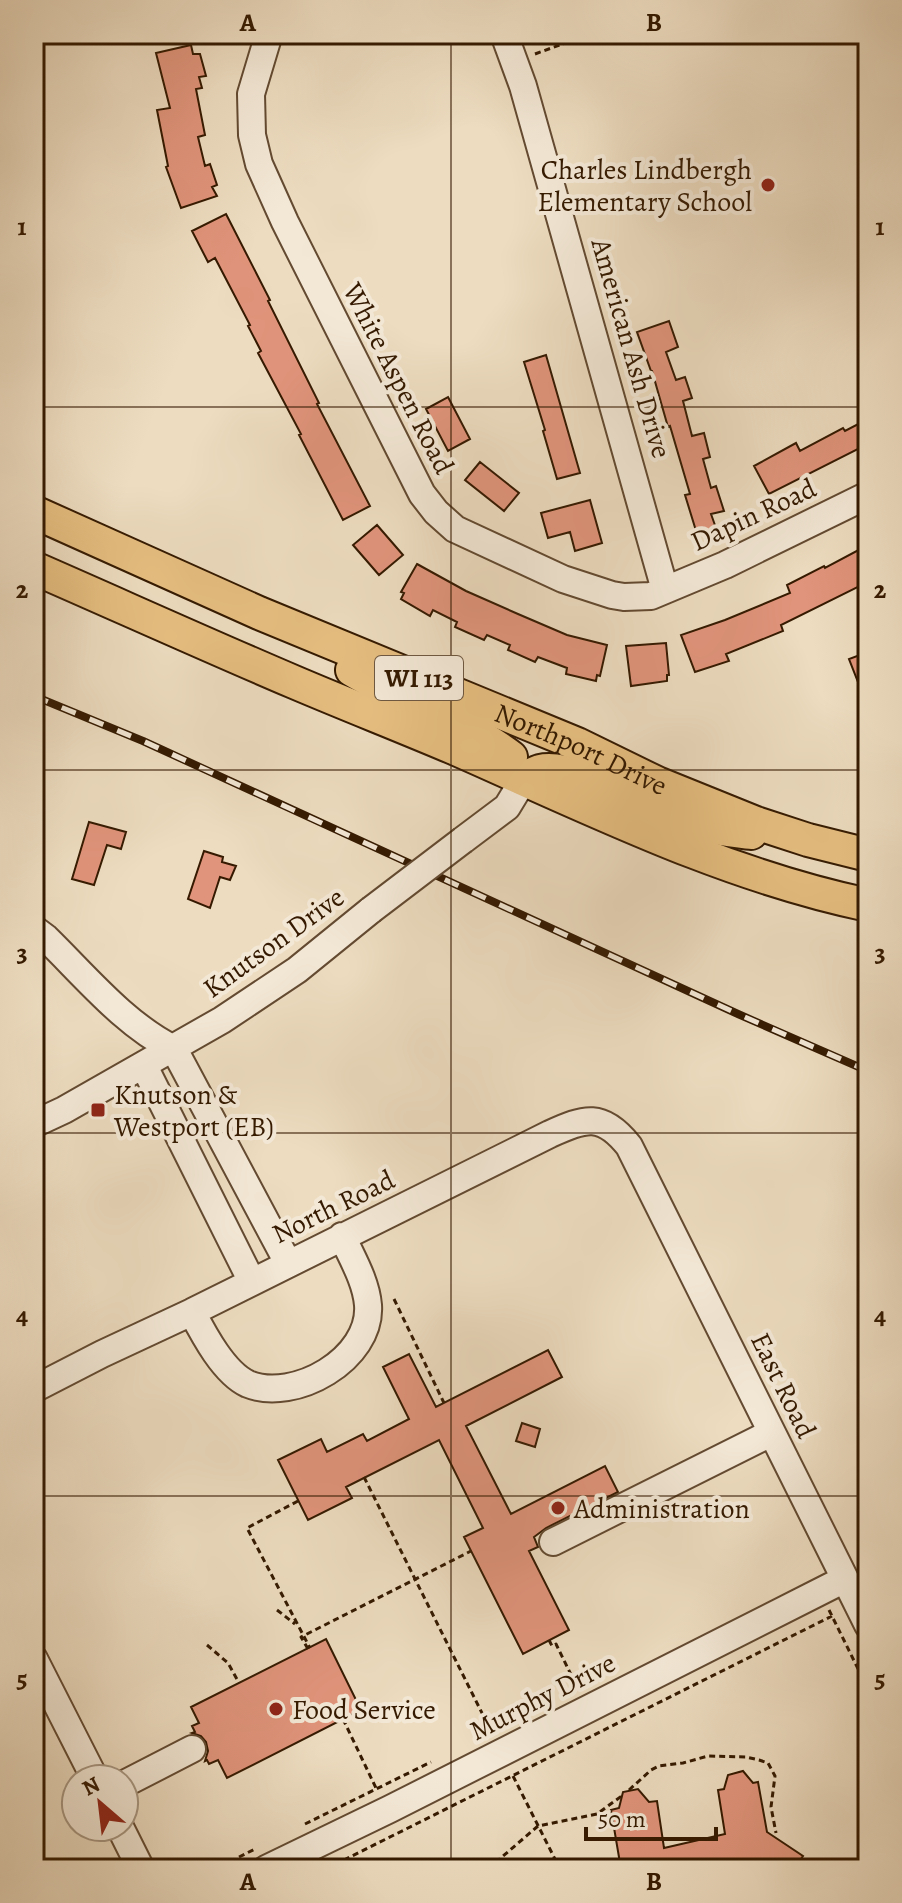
<svg xmlns="http://www.w3.org/2000/svg" width="902" height="1903" font-family="Alegreya,serif">
<rect width="100%" height="100%" fill="#eddcc0"/>
<filter id="stains"><feTurbulence type="fractalNoise" baseFrequency=".0025" numOctaves="4"/><feColorMatrix values="0 0 0 0 .2 0 0 0 0 .09 0 0 0 0 .02 0 0 0 .5 -.17"/></filter>
<radialGradient id="worn" r=".72"><stop offset=".6" stop-color="#630" stop-opacity="0"/><stop offset="1" stop-color="#630" stop-opacity=".3"/></radialGradient>
<path fill="#e0947b" stroke="#351a01" stroke-width="2" d="M191,45L193,54H200L206,76L199,77L202,88L196,89L205,135L198,137L205,166L210,164L217,185L212,187L217,196L181,208L166,167L168,166L157,110L170,108L156,53Z
M226,214L270,300L268,301L319,403L317,404L370,506L343,520L299,435L301,434L258,353L261,351L248,326L250,325L215,258L208,262L192,231Z
M669,321L678,347L666,352L676,380L685,377L692,398L683,401L692,436L704,433L710,457L703,459L711,488L716,486L724,511L711,514L716,528L697,534L685,495L690,494L670,426L668,427L652,371H651L637,332Z
M546,355L580,473L557,479L543,431L545,430L524,362Z
M448,397L470,439L448,451L426,409Z
M868,419V444L769,494L754,466L796,443L800,451L843,428L845,431Z
M480,462L519,493L504,511L465,480Z
M590,500L602,543L575,551L570,532L548,538L541,513Z
M377,525L403,555L379,575L353,545Z
M868,545V582L781,625L783,631L726,654L729,661L695,672L681,635L725,620L790,593L787,585L824,566L825,568Z
M417,564L466,591L518,614L567,635L607,645L600,676L597,675L596,681L566,674L567,668L538,657L535,662L508,650L510,645L487,635L484,640L455,627L457,622L433,610L430,616L401,599L404,593L401,592Z
M666,643L669,675H667V681L631,686L626,646Z
M868,652V705H867L849,659Z
M89,822L126,832L121,849L107,845L94,885L72,879Z
M204,851L223,857L222,862L236,866L230,880L220,877L210,908L188,899Z
M548,1350L562,1377L466,1426L511,1514L605,1466L618,1492L546,1528L534,1537L538,1547L529,1551L569,1630L523,1654L464,1537L483,1528L439,1440L346,1487L352,1498L308,1520L278,1460L321,1439L327,1452L363,1434L367,1441L409,1419L383,1367L409,1354L436,1407Z
M522,1423L540,1429L535,1447L516,1441Z
M326,1639L361,1710L227,1778L218,1760L209,1764L207,1760L205,1761L208,1751L206,1742L201,1736L192,1733L195,1732L192,1726L199,1723L191,1707Z
M743,1771L753,1783L758,1782L767,1832L803,1856L794,1869H621L611,1810L619,1808L623,1792L638,1789L649,1802L657,1801L664,1848L725,1834L718,1790L724,1789L728,1775Z"/>
<g fill="none" stroke-linecap="round" stroke-linejoin="round">
<g stroke="#634a31" stroke-width="30">
<path id="minor" d="M269,34L251,94L252,135L259,164L285,222L422,494L436,512L455,529L563,579L612,595L624,597L651,596L725,565L868,495
M504,34L523,86L665,590
M463,840L507,807L524,779
M34,929L46,938C85,976 125,1025 174,1049
M174,1049L288,1263
M144,1066L252,1282
M34,1124L64,1110L222,1020L297,970L371,910
M192,1312C204,1335 224,1373 248,1384C294,1403 372,1359 368,1305C366,1281 352,1258 342,1236
M34,1389L102,1354L192,1312L550,1134C585,1118 602,1112 629,1146L868,1625
M553,1542L771,1433
M34,1659L95,1779
M124,1784L192,1749
M120,1827L141,1869
M266,1869L390,1809L845,1579"/>
</g>
<g stroke="#351a01" stroke-width="36">
<g id="major">
<path id="s1" d="M34,512L259,613L577,744L657,783L756,823L808,840L868,855"/>
<path d="M34,568C121,606 207,645 294,682C348,705 402,726 456,749C590,808 724,875 868,905"/>
<path d="M352,670C404,701 462,720 511,757"/>
<path d="M524,779C529,776 534,773 540,771C573,763 629,804 660,815C690,826 720,829 751,833"/>
</g>
</g>
<path stroke="#351a01" stroke-width="3" stroke-dasharray="6 4" stroke-linecap="butt" d="M535,54L590,34
M394,1299L444,1403
M364,1477L492,1733
M298,1501L247,1528L310,1648
M277,1610L295,1624
M829,1610L868,1689
M549,1640L552,1646L556,1644L578,1689
M207,1645L228,1663L239,1683
M343,1719L376,1788
M513,1776L560,1869
M629,1790L651,1770L659,1766L683,1763L708,1756L746,1757L759,1760L768,1763L775,1776L771,1807L776,1833
M305,1824L431,1762
M245,1865L239,1857L255,1849
M326,1869L832,1616
M488,1869L538,1826L597,1814L623,1795"/>
<use href="#minor" stroke="#f3e8d6" stroke-width="26"/>
<use href="#major" stroke="#e6be80" stroke-width="32"/>
<g stroke="#351a01" stroke-width="8">
<path id="rail" d="M34,696L143,741L738,1014L868,1071"/>
</g>
<use href="#rail" stroke="#f3e8d6" stroke-width="5" stroke-dasharray="15" stroke-linecap="butt"/>
<g stroke="#634a31" stroke-width="30" stroke-linecap="butt">
<path id="minor-bridge" d="M371,910L463,840"/>
</g>
<path stroke="#351a01" stroke-width="3" stroke-dasharray="6 4" stroke-linecap="butt" d="M308,1649L301,1637L471,1551"/>
<use href="#minor-bridge" stroke="#f3e8d6" stroke-width="26"/>
</g>
<path fill="none" stroke="#351a01" stroke-width="2" stroke-opacity="0.55" d="M451,34V1869M34,407H868M34,770H868M34,1133H868M34,1496H868"/>
<g fill="#8f2418" stroke="#f3e8d6" stroke-width="3">
<circle cx="768" cy="185" r="8"/>
<rect x="90" y="1102" width="16" height="16" rx="4"/>
<circle cx="558" cy="1508" r="8"/>
<circle cx="276" cy="1709" r="8"/>
</g>
<g text-anchor="middle" stroke-width="8" stroke-linejoin="round" paint-order="stroke">
<rect fill="#f3e8d6" stroke="#6e5841" stroke-width="2" x="375" y="656" width="88" height="44" rx="6"/>
<g font-size="26" font-weight="bold" fill="#351a01">
<text x="419" y="687">WI 113</text>
</g>
<g font-size="28" fill="#351a01" stroke="#f3e8d6" text-anchor="start">
<text x="752" y="179" text-anchor="end">Charles Lindbergh<tspan x="752" dy="32">Elementary School</tspan></text>
<text x="114" y="1104">Knutson &amp;<tspan x="114" dy="32">Westport (EB)</tspan></text>
<text x="574" y="1518">Administration</text>
<text x="292" y="1719">Food Service</text>
</g>
<g font-size="28" fill="#351a01" stroke="#f3e8d6">
<text transform="translate(632 348) rotate(74)" y="10">American Ash Drive</text>
<text transform="translate(399 378) rotate(63)" y="10">White Aspen Road</text>
<text transform="translate(753 514) rotate(-25)" y="10">Dapin Road</text>
<text dy="10" stroke="none"><textPath href="#s1" startOffset="596">Northport Drive</textPath></text>
<text transform="translate(273 942) rotate(-36)" y="10">Knutson Drive</text>
<text transform="translate(333 1206) rotate(-26)" y="10">North Road</text>
<text transform="translate(784 1385) rotate(64)" y="10">East Road</text>
<text transform="translate(542 1696) rotate(-27)" y="10">Murphy Drive</text>
</g>
</g>
<rect width="902" height="1903" fill="none" stroke="#eddcc0" stroke-width="88"/>
<g transform="translate(100 1803) rotate(332)"><circle r="38" fill="#f3e8d6" stroke="#a79681" stroke-width="2"/>
<path d="M0-6L14 30L0 20L-14 30Z" fill="#8f2418"/>
<text y="-12" font-size="22" font-weight="bold" text-anchor="middle" fill="#351a01">N</text>
</g>
<path d="M586 1827v12h130v-12" fill="none" stroke="#351a01" stroke-width="4"/>
<text x="598" y="1827" font-size="24" fill="#351a01" stroke="#f3e8d6" stroke-width="6" paint-order="stroke">50 m</text>
<rect x="44" y="44" width="814" height="1815" fill="none" stroke="#351a01" stroke-width="3"/>
<g font-size="26" text-anchor="middle" font-weight="bold" fill="#351a01">
<text x="248" y="31">A</text>
<text x="654" y="31">B</text>
<text x="22" y="235">1</text>
<text x="880" y="235">1</text>
<text x="22" y="598">2</text>
<text x="880" y="598">2</text>
<text x="22" y="961">3</text>
<text x="880" y="961">3</text>
<text x="22" y="1324">4</text>
<text x="880" y="1324">4</text>
<text x="22" y="1687">5</text>
<text x="880" y="1687">5</text>
<text x="248" y="1890">A</text>
<text x="654" y="1890">B</text>
</g>
<rect width="100%" height="100%" filter="url(#stains)"/>
<rect width="100%" height="100%" fill="url(#worn)"/>
</svg>
